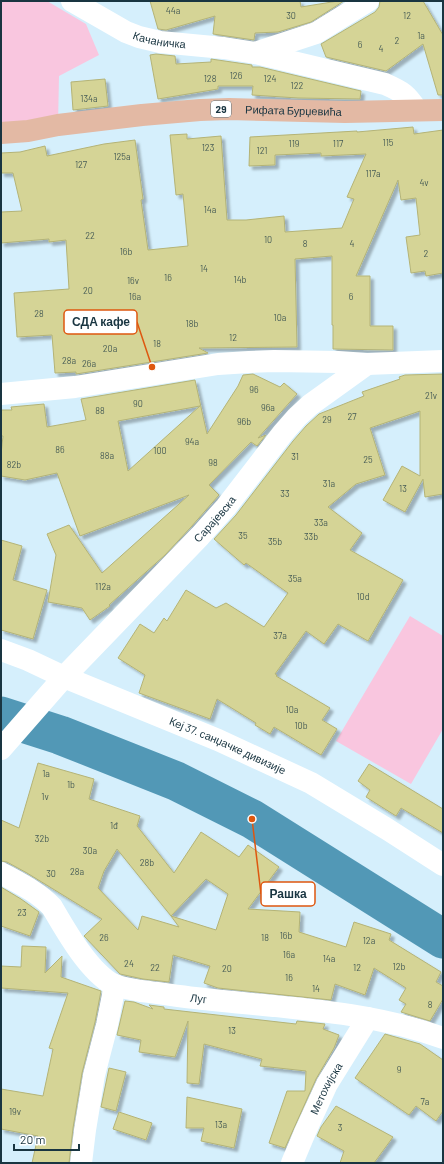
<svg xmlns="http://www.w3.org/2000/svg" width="444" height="1164" font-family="Barlow,sans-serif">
<defs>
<filter id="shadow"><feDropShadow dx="3.5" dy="3.5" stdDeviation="1" flood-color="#0004"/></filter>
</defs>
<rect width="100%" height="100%" fill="#d5effc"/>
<path fill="#f9c6df" d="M1,1H47L86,24L99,55L59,76L58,125L1,133Z
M410,616L443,636V729L411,784L336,741Z"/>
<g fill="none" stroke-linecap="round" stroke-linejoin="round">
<path stroke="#5298b6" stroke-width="39" d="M1,716L60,735L176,781L252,819L443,939"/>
</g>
<path fill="#d5d496" stroke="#b4b376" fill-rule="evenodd" filter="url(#shadow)" d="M150,1H300L301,7L338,1H344L311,22L278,32L255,33L254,40L213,34L215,16L166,30L158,29Z
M380,1H423L443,35V95H438L423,44L386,71L326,57L321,44L375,12L379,7Z
M156,54L175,56L176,64L211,62V59L252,65V67H260L361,91L360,99L298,98L252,95L253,86H218V89L158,99L150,55Z
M105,79L108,106L73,110L71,82Z
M413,127L414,134L443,130V273L426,276L425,271L411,273L406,237L420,235L416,198L401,200L398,180L356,276H370V326H393V350L333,349V325H332V256L295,259L297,347L199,348L208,353L76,374V372L55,373L52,335L17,337L14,293L69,289L66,240L49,242V239L1,243V212L22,211L13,173H1V153L20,152L45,146L47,156L104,144L135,140L143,199L141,200L148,250L188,246L183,194L176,195L170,135L187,134V139L221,136L227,220H246L284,216L285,232L342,228L354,199L347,197L366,154L321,156V153L275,155V165L249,166L250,137L357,131V132Z
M253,374L280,387L284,383L297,394L258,438L266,435L257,446L251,442L209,485L219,495L191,527L165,555L109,605L110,606L90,620L82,608L48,602L56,555L47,534L69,525L102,573L189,495L80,536L57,473L25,480L1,476V454L3,436H1V410H12L11,407L44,404L47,427L86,420L81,399L195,380L207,434L238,386L243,375ZM200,406L128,471L118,421Z
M443,374V494L425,497L423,479L405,512L383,500L402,466L420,476V411L370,428L385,475L356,484L328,507L362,533L350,550L403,580L368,641L338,624L324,644L306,631L275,674L277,675L276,676L330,708L322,720L337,729L321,755L274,727L270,734L255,725L256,723L217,699L210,719L139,693L145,675L118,658L140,624L154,633L164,618L167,621L186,590L216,608L226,603L264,627L288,593L246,563L244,565L214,539L236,515L293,441L306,426L319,414L364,396L362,392L400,379L399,377L405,375Z
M1,540L22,546L13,580L47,590L33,639L1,630Z
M38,763L94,779L89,799L140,816L137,826L174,873L201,832L239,857L248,845L279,867L248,909L300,912L299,932L346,947L354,922L391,934L389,940L441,972L436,982L443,986V999L430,1021L401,1012L406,1004L399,1000L406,988L374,968L365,995L335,984L331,1000L218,988L204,983L210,966L173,955L169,982L143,979L120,974L84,936L102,919L27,873L7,862L1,861V820L19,828ZM117,849L171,916L179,927L142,916L138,930L98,888L104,871ZM206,879L228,894L216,930L171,916Z
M369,764L443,809V833L401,808L396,816L366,797L370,790L358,781Z
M1,887L21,899L39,912L30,936L1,926Z
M22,946L46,947L45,973L62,956L61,977L101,991L95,1022L82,1073L73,1128L69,1163H32L38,1136L1,1129V1089L43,1096L53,1049L49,1048L68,993L1,988V966L21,967Z
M125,1001L134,1002L153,1009L149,1005L164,1007V1009L296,1024L297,1021L325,1024L323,1029L339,1035L334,1048L316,1079L285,1148L269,1143L287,1091H305L306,1071L260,1066L262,1059L204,1044L199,1084L187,1083L188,1021L175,1057L139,1052L141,1040L117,1035Z
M385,1034L420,1044L443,1060V1111L436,1121L416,1106L409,1115L355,1078Z
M109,1068L126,1072L116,1111L101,1107Z
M187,1097L242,1109L234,1148L201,1141L204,1128H186Z
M336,1106L393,1137L374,1163H340L344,1151L317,1136L321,1127Z
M119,1112L152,1123L146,1140L113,1129Z"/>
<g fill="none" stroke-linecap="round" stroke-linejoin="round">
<g stroke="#fff" stroke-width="22">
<path id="s1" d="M72,1L126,32L139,37L160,42L224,48L255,53L385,84C403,92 406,94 417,110"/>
<path d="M255,53L316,33L368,1"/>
<path d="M1,394L75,387L218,364L249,362L274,361L338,362L367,364L443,361"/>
<path id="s2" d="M1,650L28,660L64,677L218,740L311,783L387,829L443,865"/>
<path id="s3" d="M1,749L64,677L200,536L226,507L283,433L297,417L310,405L367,364"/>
<path id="s4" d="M1,873C19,883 38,892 52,907C66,931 89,972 114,985C122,988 132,989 141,991C159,993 177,996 195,998C278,1008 364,1009 443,1038"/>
<path d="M81,1163L85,1130L94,1075L107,1025L115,985"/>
<path id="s5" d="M292,1163L305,1132L327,1084L368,1018"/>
</g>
<path stroke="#e3b9a4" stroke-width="22" id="s6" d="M1,133L28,131L58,125L142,115L200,110L229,109L345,112L443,110"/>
</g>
<g text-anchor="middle" stroke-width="3.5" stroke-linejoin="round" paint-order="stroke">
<g font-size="9" fill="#485d56">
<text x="173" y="14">44a</text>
<text x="291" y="19">30</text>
<text x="407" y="19">12</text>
<text x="421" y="39">1a</text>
<text x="397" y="44">2</text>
<text x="360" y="48">6</text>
<text x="381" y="52">4</text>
<text x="236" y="79">126</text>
<text x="210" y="82">128</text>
<text x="270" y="82">124</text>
<text x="297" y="89">122</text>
<text x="89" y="102">134a</text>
<text x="388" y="146">115</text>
<text x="294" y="147">119</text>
<text x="338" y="147">117</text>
<text x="208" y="151">123</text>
<text x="262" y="154">121</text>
<text x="122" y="160">125a</text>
<text x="81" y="168">127</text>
<text x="373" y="177">117a</text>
<text x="424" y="186">4v</text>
<text x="210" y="213">14a</text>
<text x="90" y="239">22</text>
<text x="268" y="243">10</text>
<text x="305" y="247">8</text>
<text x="352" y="247">4</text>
<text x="126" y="255">16b</text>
<text x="426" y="257">2</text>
<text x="204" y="272">14</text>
<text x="168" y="281">16</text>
<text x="240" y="283">14b</text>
<text x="133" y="284">16v</text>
<text x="88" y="294">20</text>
<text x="135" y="300">16a</text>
<text x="351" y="300">6</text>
<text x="39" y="317">28</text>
<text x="280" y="321">10a</text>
<text x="192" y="327">18b</text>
<text x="233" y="341">12</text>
<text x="157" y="347">18</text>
<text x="110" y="352">20a</text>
<text x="69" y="364">28a</text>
<text x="89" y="367">26a</text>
<text x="254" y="393">96</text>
<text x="431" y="399">21v</text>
<text x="138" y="407">90</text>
<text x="268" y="411">96a</text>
<text x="100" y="414">88</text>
<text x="352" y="420">27</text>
<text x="327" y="423">29</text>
<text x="244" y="425">96b</text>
<text x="192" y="445">94a</text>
<text x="60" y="453">86</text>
<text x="160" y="454">100</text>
<text x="107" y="459">88a</text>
<text x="295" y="460">31</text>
<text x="368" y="463">25</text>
<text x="213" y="466">98</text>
<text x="14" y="468">82b</text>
<text x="329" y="487">31a</text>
<text x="403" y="492">13</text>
<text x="285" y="497">33</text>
<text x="321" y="526">33a</text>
<text x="243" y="539">35</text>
<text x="311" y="540">33b</text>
<text x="275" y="545">35b</text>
<text x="295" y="582">35a</text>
<text x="103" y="590">112a</text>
<text x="363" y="600">10d</text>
<text x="280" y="639">37a</text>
<text x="292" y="713">10a</text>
<text x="301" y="729">10b</text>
<text x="46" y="777">1a</text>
<text x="71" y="788">1b</text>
<text x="45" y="800">1v</text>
<text x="114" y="829">1đ</text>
<text x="42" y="842">32b</text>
<text x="90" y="854">30a</text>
<text x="147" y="866">28b</text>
<text x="77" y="875">28a</text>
<text x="51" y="877">30</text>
<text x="22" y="916">23</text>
<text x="286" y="939">16b</text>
<text x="104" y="941">26</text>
<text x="265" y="941">18</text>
<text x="369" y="944">12a</text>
<text x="289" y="958">16a</text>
<text x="329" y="962">14a</text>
<text x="129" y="967">24</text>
<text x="399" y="970">12b</text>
<text x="155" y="971">22</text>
<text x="357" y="971">12</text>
<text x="227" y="972">20</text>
<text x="289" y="981">16</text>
<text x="316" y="992">14</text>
<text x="430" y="1008">8</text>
<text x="232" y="1034">13</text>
<text x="399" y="1073">9</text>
<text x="425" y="1105">7a</text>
<text x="15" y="1115">19v</text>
<text x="221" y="1128">13a</text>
<text x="340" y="1131">3</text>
</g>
<rect fill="#fff" stroke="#5e727a" stroke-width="1" x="211" y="101" width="20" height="16" rx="3"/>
<g font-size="10" font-weight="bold" fill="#193541">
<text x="221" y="113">29</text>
</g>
<g font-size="11" fill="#193541" stroke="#fff">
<text dy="4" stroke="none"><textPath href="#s1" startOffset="97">Качаничка</textPath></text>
<text dy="4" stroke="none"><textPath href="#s6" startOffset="294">Рифата Бурџевића</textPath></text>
<text dy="4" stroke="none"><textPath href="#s3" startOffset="314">Сарајевска</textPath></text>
<text dy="4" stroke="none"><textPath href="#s2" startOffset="246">Кеј 37. санџачке дивизије</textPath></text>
<text dy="4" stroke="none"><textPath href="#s4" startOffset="248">Луг</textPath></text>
<text dy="4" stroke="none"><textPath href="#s5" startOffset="82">Метохијска</textPath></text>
</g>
</g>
<path fill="none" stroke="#de570f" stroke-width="1.5" d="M152 367L137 322M252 819L261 894"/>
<g fill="#de570f" stroke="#fff" stroke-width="1.5">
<circle cx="152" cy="367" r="4"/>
<circle cx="252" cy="819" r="4"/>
</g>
<g fill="#fff" stroke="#de570f" stroke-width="1.5">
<rect x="64" y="310" width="73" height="24" rx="4"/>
<rect x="261" y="882" width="54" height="24" rx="4"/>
</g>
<g font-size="12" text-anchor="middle" font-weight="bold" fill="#193541">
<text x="101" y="326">СДА кафе</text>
<text x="288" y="898">Рашка</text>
</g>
<rect width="444" height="1164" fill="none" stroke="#193541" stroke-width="4"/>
<path d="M14 1144v6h65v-6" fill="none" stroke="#193541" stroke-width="2"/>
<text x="20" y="1144" font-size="12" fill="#193541" stroke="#ffffff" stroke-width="3" paint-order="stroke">20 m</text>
</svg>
